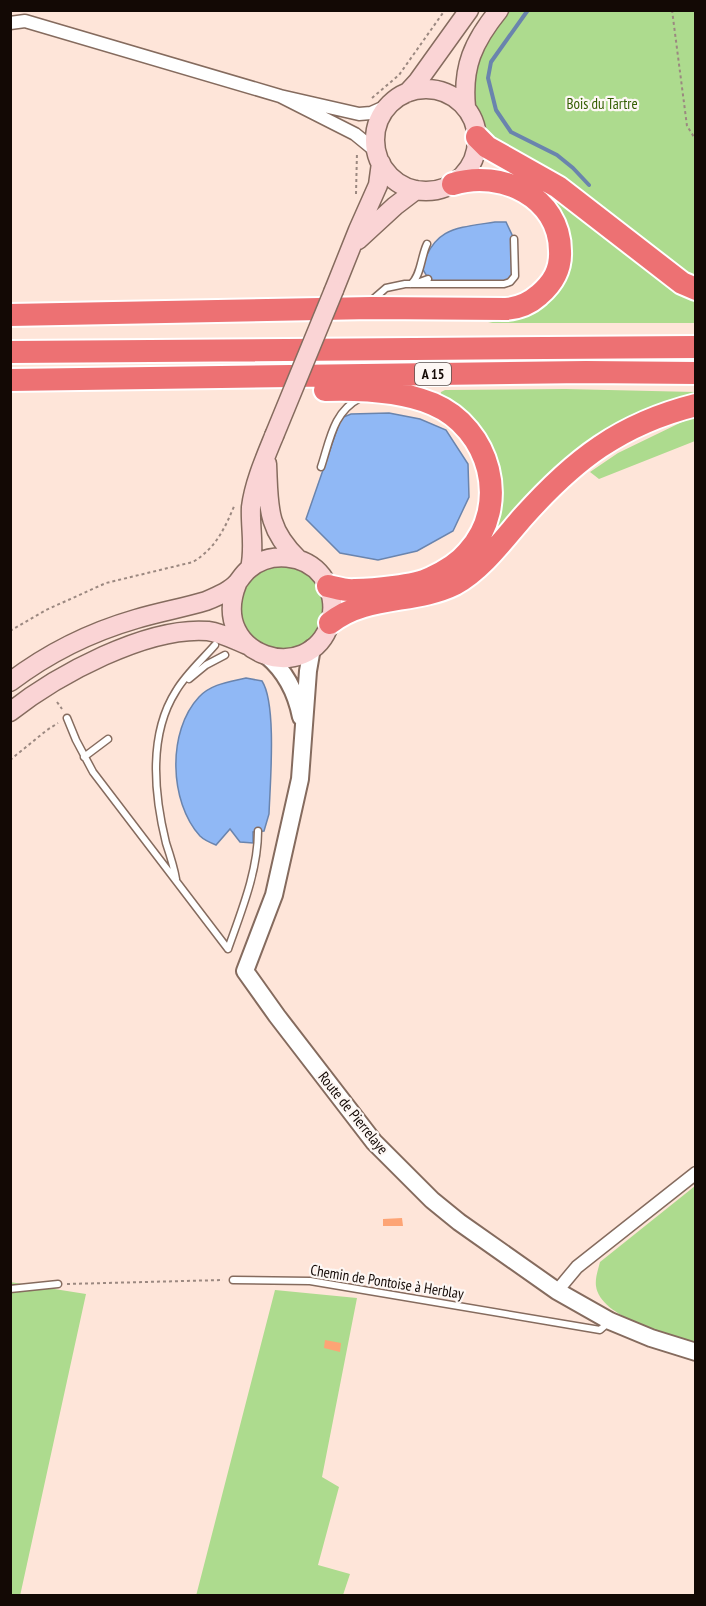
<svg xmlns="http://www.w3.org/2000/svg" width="706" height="1606" font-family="'PT Sans Narrow',sans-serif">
<rect width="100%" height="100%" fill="#fee5d9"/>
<path fill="#addb8e" d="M499,11H695V289L477,128L469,112L468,64Z
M532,183L552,194L695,300V323H488L507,319L561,281Z
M565,389L695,392V394L643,413L458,572L500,504L440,397L441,392L445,390Z
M695,418V441L599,479L590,472L618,453L686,420Z
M241 607a42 42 0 1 1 84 0a42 42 0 1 1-84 0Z
M695,1186V1342C670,1334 600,1318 596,1286C595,1278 598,1270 600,1262Z
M10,1282L86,1294L20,1596L10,1595Z
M275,1290L357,1298L322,1477L339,1487L318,1565L350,1574L343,1595L196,1596Z"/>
<path fill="#90b8f5" stroke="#6a84ad" stroke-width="1.5" d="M495,222H506L514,239L515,276L510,282L432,285L422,268C434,227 457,228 495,222Z
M389,413L420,419L446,430L468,464L469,497L453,531L417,551L378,560L340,553L306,519L341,418L351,414Z
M246,678L262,681C277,704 270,785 269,814L264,831L253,832V843L240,842L230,829L216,845C211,843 204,840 200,836C169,802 167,731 199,697C211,684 229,682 246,678Z"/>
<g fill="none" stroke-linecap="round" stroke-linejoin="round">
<path stroke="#6a84ad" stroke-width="4" d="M528,10L491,62L488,78L496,110L511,132L557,155L573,168L589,185"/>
</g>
<path fill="#fda475" d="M402,1218L403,1226H383V1219Z
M325,1340L341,1343L340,1352L324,1348Z"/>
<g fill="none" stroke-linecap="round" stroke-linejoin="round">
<g stroke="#856b5e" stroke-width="9">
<path id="service" d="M417,283L428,279
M411,284C421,276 421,256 427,244
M371,301L386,288L405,284H504L510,282L515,276L514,239
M321,467C330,440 333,412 360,398
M189,679L206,665L225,655
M67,718L76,740L93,772L228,949
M84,757L108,739
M176,879C174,867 170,855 166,843C154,794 148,735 176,691C186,674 202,660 215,645
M228,949C241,912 258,871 258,831
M233,1280L310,1281L600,1330L609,1322
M10,1289L58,1284"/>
</g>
<g stroke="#856b5e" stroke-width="15">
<path id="minor" d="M10,23L25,21L280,96
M377,152L355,134L280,96L359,114L371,113L389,105
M557,1291L577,1267L696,1173"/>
</g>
<g stroke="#856b5e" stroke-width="20">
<path id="tertiary" d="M312,648L308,671L300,779L274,895L245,971L277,1016L374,1142L432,1200L459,1222L557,1291L610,1321L651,1338L696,1352
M267,656C286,672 296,692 301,717"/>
</g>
<g stroke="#856b5e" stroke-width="21">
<path id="secondary" d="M375 140a51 51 0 1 1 102 0a51 51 0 1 1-102 0Z
M407,93L418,81L469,10
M466,107C462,67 473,42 499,10
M358,240L395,206L416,190
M334,290L358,230L378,185L381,163
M267,464C269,506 266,528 298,559
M250,568C255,547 250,528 251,507C254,483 265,458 274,436
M10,682C47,654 91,632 136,619C159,612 183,608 206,601C216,597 230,591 237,583C241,578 244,573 249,569C270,551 305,554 322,576C332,589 335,607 330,623C310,687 208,657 237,584
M10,712C57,675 147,626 208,631C222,633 235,640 247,645"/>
</g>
<g stroke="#fff" stroke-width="26">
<path id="motorway" d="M477,137L487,147L558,187L682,283L696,289
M10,315L372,308L506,309C519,308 529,304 539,295C553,283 561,270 560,251C560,197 501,169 453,184
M10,352L696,347
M10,380L586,372L696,373
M325,390C359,389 400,390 433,404C490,428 511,505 468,552C459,563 444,572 431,578C416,586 372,590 355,590C346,591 337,588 328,586
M330,623C366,594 415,604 455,584C482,569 503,540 523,517C574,460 620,424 696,405"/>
</g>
<path stroke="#9b8880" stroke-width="2" stroke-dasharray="3 3" stroke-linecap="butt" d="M672,10L687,126L696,140
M372,98L399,75L445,10
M356,194L357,152
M10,631L46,610L106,583L193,562C216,548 225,528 235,504
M57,702L62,709
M10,760L47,730L58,723
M67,1284L223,1280"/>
<use href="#service" stroke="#fff" stroke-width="6"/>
<use href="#minor" stroke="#fff" stroke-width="12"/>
<use href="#tertiary" stroke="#fff" stroke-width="16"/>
<use href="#secondary" stroke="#fad4d5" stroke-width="18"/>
<use href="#motorway" stroke="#ed7173" stroke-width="22"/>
<g stroke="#856b5e" stroke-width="21" stroke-linecap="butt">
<path id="secondary-bridge" d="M274,436L334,290"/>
</g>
<use href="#secondary-bridge" stroke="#fad4d5" stroke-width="18"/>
</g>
<g text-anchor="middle" stroke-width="4.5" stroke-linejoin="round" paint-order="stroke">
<rect fill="#fdf7f4" stroke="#59504d" stroke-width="1.5" x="415" y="363" width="36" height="22" rx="4.5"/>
<g font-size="14" font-weight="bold" fill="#130905">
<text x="433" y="379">A 15</text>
</g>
<g font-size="15" fill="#335e01" stroke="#fdf7f4">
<text x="602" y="109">Bois du Tartre</text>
</g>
<g font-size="15" fill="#130905" stroke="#fdf7f4">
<text transform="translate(353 1113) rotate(51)" y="5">Route de Pierrelaye</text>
<text transform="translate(387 1282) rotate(9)" y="5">Chemin de Pontoise à Herblay</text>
</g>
</g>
<rect width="706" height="1606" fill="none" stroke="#130905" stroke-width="24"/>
</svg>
